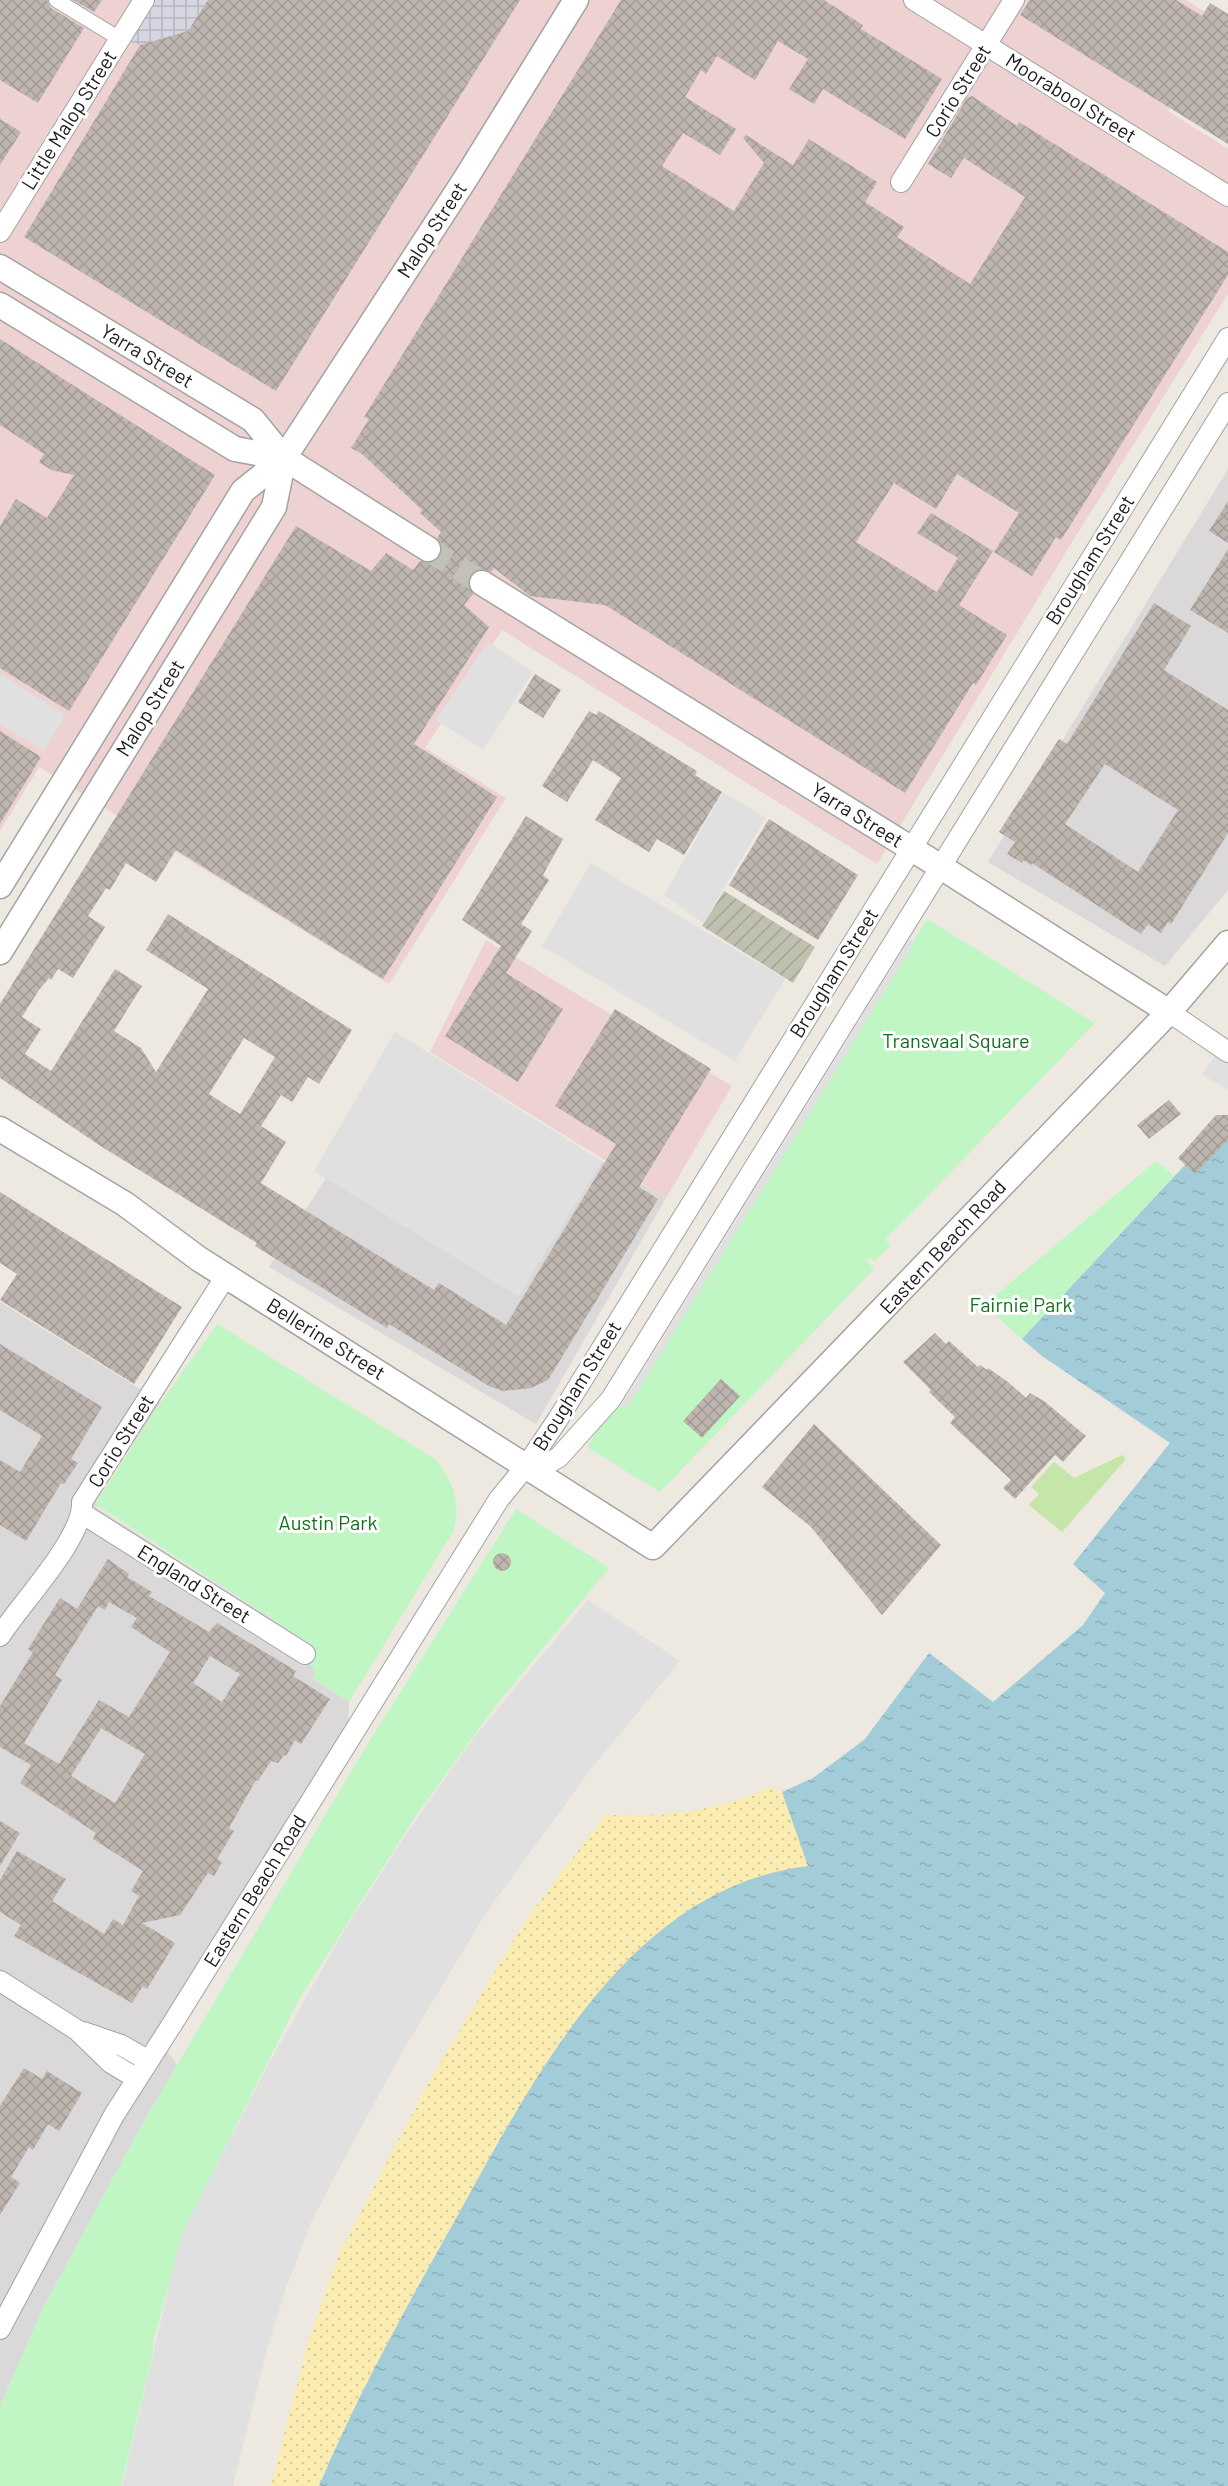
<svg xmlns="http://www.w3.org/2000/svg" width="1228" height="2486" font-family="Barlow,sans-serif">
<defs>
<pattern id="construction-furrows" width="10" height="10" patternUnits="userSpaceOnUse" patternTransform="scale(1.5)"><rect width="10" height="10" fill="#c0c0ae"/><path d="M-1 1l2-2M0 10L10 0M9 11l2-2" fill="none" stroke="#a4a495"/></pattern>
<pattern id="sand-dots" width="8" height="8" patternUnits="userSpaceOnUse" patternTransform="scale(1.5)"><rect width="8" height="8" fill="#fbecb1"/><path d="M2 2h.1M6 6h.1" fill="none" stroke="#d7ca98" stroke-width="1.8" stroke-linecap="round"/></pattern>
<pattern id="plaza-grid" width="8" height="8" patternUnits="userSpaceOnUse" patternTransform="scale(1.5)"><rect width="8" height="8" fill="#d6d6e2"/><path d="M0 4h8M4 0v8" fill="none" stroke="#b7b7c1"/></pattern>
<pattern id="water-ripples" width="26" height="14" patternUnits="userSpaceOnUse" patternTransform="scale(1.5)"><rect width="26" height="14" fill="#a3ccd9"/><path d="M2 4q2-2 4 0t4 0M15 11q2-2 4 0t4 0" fill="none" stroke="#8cafba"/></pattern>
<pattern id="building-cross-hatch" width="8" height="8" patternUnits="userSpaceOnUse" patternTransform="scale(1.5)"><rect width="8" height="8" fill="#bdb5ae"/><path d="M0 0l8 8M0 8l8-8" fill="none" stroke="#a29b95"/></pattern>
</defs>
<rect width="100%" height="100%" fill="#ede9e1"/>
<path fill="#dad8d8" d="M1228,469V890L1165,966L988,862Z
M602,1161L666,1198L536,1424L269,1267L326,1178L518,1296Z
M0,1302L161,1402L95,1501L97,1508L309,1643L311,1645L308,1655L310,1664L315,1672L312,1678L349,1702L347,1740L160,2041L178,2066L145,2119L43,2308L0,2406Z"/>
<path fill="#edd2d1" d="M0,0H1186L1221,22L1168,111L1228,149V294L1069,547L877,864L502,630L425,748L506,798L389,984L39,767L0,831Z
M486,940L732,1086L666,1198L430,1052Z"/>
<path fill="url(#construction-furrows)" d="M724,891L815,947L793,983L702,926Z"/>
<path fill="#c6e5a9" d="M1122,1455L1126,1459L1062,1532L1029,1505L1039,1494L1031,1487L1054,1462L1074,1478Z"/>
<path fill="url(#sand-dots)" d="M770,1787L782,1792L809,1867C627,1888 532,2082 453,2224C405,2309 357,2396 319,2486H271L308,2342L339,2254L426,2087L527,1918L606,1814C655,1821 725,1809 770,1787Z"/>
<path fill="#bff6c4" d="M927,919L1095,1023L885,1240L891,1245L874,1262L870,1258L866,1261L874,1269L660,1492L587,1447L615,1403L628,1407Z
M1156,1161L1174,1176L1022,1339L984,1305Z
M217,1324L435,1459C453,1480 461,1503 454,1530L349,1702L312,1678L315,1672L308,1661L311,1645L309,1643L95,1504L161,1402Z
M516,1509L609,1568L497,1704L415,1817L298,2001L186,2226L154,2338L152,2357L121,2486H0V2406L43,2308L145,2119L362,1753Z"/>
<path fill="#e0e0e0" d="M488,642L533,672L483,750L436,720Z
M0,674L65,715L44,751L0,724Z
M723,792L766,818L703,923L664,895Z
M591,863L785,979L735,1061L542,946Z
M910,939L915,942L779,1163L627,1408L622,1405Z
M395,1032L602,1161L518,1296L314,1171Z
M1228,1037V1090L1202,1074Z
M588,1600L680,1661L591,1769L486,1913L404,2049L351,2146L312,2220L287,2285L269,2342L233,2486H122L181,2236L264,2072L344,1931L409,1830L475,1736Z"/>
<path fill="url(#plaza-grid)" d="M144,0H208L188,31L140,45L120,39Z"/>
<path fill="url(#water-ripples)" d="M1228,1119V2486H319C357,2396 405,2309 453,2224C532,2082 627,1888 808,1866L782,1792L813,1778L865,1739L929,1653L993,1702L1083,1625L1105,1593L1073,1564L1170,1443L1042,1356L1022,1339Z"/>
<path fill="url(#building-cross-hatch)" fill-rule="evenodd" d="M0,0H47L51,8L84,28L38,103L0,80Z
M73,0H102L94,12Z
M208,0H520L276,391L24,237L140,45L188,31Z
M621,0H824L863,25L861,29L942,79L905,139L823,89L814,104L789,89L808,59L778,41L755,80L717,56L706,74L701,70L685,97L736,129L720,155L683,133L662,166L734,211L764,163L743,138L746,135L793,165L809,139L877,182L865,202L904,227L897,237L970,284L1025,197L964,158L951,178L928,164L967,98L972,96L1017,126L1019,122L1228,252V275L1061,540L1056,537L1032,576L994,552L1019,513L957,474L936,509L894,483L856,542L937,592L958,558L917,533L931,513L993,551L959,605L1007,635L976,685L973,683L905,793L605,605L530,596L494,568L491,572L482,569L470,576L468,583L473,594L464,605L489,627L414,744L497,797L383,979L176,850L156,882L126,863L110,890L106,888L88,916L105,927L73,978L58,969L51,980L49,978L39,990L22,1017L41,1029L25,1054L51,1071L115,969L142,986L114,1031L141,1048L156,1072L208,989L146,950L168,914L352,1030L319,1084L308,1077L292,1102L281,1095L261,1126L286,1142L261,1183L434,1290L439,1283L506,1325L616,1144L555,1106L615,1009L711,1069L639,1187L658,1199L548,1380L531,1388L503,1391L489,1386L389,1324L387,1328L255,1246L257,1243L99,1145L0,1078V1004L296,526L371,571L386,553L413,570L420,561L434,562L440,556L442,549L437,538L441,532L420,513L422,510L362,454L351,448L369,419L364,417ZM244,1038L275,1057L240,1114L209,1094Z
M1030,0H1176L1202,16L1210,3L1228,14V144L1020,15Z
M0,119L21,132L0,165Z
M0,339L215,475L69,711L0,668V526L16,499L47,518L74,475L51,470L39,462L44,454L0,425Z
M1228,501V543L1209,531Z
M1228,549V633L1190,610Z
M1154,603L1191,626L1164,670L1228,710V833L1171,924L1168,922L1161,933L1148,924L1141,934L1032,863L1031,865L1023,860L1022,863L1007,854L1015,842L999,832L1059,739L1067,744ZM1105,764L1178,810L1138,872L1065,824Z
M535,674L561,690L543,718L518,702Z
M589,711L596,715L599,711L697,771L695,775L722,792L684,855L657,839L649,852L595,820L621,778L593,760L567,802L542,786Z
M0,731L41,757L0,824Z
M526,816L563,839L543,875L549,880L521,924L532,931L506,973L563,1009L518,1082L445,1036L501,946L462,920Z
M769,819L858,875L818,940L729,885Z
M1169,1100L1181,1114L1149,1139L1137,1125Z
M1216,1115H1228V1140L1195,1174L1178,1158Z
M0,1192L182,1307L134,1384L0,1300L17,1274L0,1263Z
M935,1333L946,1344L949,1341L978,1367L980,1365L987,1370L988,1368L1008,1382L1026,1398L1030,1393L1044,1401L1086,1436L1063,1462L1055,1455L1015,1499L1003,1488L1011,1480L950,1423L955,1417L929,1392L931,1390L903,1362Z
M0,1344L102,1407L71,1459L78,1463L64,1484L61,1483L26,1541L0,1525V1460L20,1472L42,1436L0,1410Z
M721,1379L740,1396L702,1438L683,1421Z
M814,1424L941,1545L882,1615L811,1527L762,1487Z
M493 1562a9 9 0 1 1 18 0a9 9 0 1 1-18 0Z
M108,1559L129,1574L127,1577L152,1592L149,1596L209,1632L217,1623L296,1671L293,1676L330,1699L301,1744L295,1740L286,1756L284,1755L278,1763L271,1761L258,1781L256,1780L229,1828L234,1831L217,1859L222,1862L214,1876L208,1873L180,1915L142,1923L175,1943L147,1989L143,1986L132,2003L14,1936L21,1925L0,1912V1880L17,1851L66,1879L52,1901L104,1934L113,1919L123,1925L139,1896L131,1891L143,1871L93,1839L96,1833L20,1783L31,1765L0,1747V1706L33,1652L28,1649L60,1598L77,1609ZM109,1602L137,1618L131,1627L170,1652L129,1717L99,1700L59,1764L24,1743L62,1680L55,1675L98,1606L105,1610ZM210,1656L240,1674L222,1702L193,1683ZM101,1728L145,1754L115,1803L71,1776Z
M0,1821L20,1833L0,1866Z
M24,2068L42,2079L47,2071L82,2093L59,2131L48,2124L33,2150L29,2147L11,2177L20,2183L0,2215V2106Z"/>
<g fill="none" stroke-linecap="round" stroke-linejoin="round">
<path stroke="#c3c0ba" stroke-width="24" stroke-dasharray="24 12" stroke-linecap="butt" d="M428,549L482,583"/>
<g stroke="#a3a3a3" stroke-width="16">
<path id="pedestrian" d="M56,0L120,39"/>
</g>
<g stroke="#a3a3a3" stroke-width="22">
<path id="minor" d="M914,0L1228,196
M901,182L1014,0
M0,232L144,0
M1169,1012L1228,1052
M527,1465L547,1464L559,1457L611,1399L1228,403
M83,1514L305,1654
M0,1636C20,1604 84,1538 82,1502L226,1276
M0,1981L77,2030L111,2063L136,2078
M83,2032L121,2045L147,2060
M0,2329L114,2115L171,2026L499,1499L527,1465L558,1419L1228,338"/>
</g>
<g stroke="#a3a3a3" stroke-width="27">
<path id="tertiary" d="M0,267L253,420L284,458L428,549
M0,305L235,449L284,458
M482,583L941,867L1169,1012
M0,886L243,491L284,458L466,178L576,0
M0,952L274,507L284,458
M0,1129L125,1204L199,1259L653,1547L1169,1012L1228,943"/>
</g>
<use href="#pedestrian" stroke="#fff" stroke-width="14"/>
<use href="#minor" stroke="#fff" stroke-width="20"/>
<use href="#tertiary" stroke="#fff" stroke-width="24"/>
</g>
<g text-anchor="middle" stroke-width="6" stroke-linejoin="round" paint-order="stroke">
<g font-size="20" fill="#1c1c1c" stroke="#fff">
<text transform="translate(958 91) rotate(-58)" y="7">Corio Street</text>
<text transform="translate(1071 98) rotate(32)" y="7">Moorabool Street</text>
<text transform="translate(69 120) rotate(-58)" y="7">Little Malop Street</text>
<text transform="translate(432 230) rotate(-57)" y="7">Malop Street</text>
<text transform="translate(147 356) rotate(31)" y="7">Yarra Street</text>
<text transform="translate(1090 560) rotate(-58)" y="7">Brougham Street</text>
<text transform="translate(150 708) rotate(-58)" y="7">Malop Street</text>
<text transform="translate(857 815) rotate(32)" y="7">Yarra Street</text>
<text transform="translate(834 973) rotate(-58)" y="7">Brougham Street</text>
<text transform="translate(943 1247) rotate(-47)" y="7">Eastern Beach Road</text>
<text transform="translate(326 1339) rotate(32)" y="7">Bellerine Street</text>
<text transform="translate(577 1386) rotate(-58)" y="7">Brougham Street</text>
<text transform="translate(121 1441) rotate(-58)" y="7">Corio Street</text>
<text transform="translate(194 1584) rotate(32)" y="7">England Street</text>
<text transform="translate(255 1891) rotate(-58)" y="7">Eastern Beach Road</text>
</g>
<g font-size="20" fill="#107319" stroke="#fff">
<text x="956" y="1048">Transvaal Square</text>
<text x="1021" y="1312">Fairnie Park</text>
<text x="328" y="1530">Austin Park</text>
</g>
</g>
</svg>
